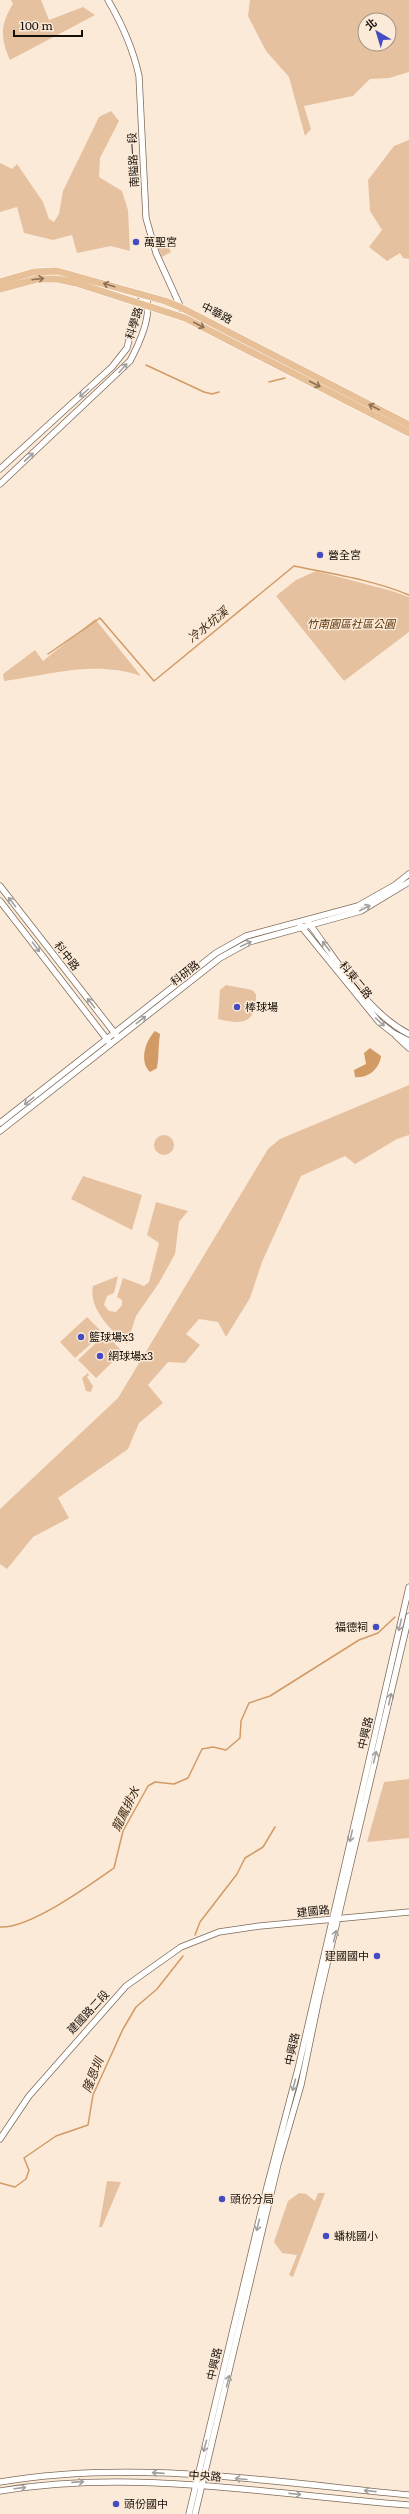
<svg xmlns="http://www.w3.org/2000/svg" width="409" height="2514" font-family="Literata,'Noto Sans TC',serif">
<rect width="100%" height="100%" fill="#fcead9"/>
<path fill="#e6c19f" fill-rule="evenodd" d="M11,0H41L49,20L83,7L95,15L10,60C0,37 0,25 13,4Z
M250,0H409V72L389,78L370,79L353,96L304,106L311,129L305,136L289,77L266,51L248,16ZM365,20H389V44H365Z
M111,111L119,121L100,158L99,177L122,191L128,210L130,251L111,246L77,253L72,235L53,240L24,233L17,207L0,212V163L12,169L17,164L43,202L49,219L54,222L59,214L63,191L99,117Z
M409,140V259L403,258L400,253L387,261L369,247L382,230L370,211L368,180L394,146Z
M163,236L171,252L162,257L154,240Z
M316,571L392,591L409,597V632L344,681L276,596L296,580Z
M95,619L141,676C93,660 52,675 4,681L3,674L35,650L43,661Z
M226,985L252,990L256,994C257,1024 242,1025 218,1019L220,990Z
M409,1085V1135L397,1139L355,1164L345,1156L301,1176L262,1262L250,1298L226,1337L218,1322L199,1319L186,1334L200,1345L185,1363L168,1362L148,1385L163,1403L139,1423L128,1449L58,1498L69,1518L33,1537L7,1569L0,1564V1509L118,1398L268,1149L280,1139Z
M154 1145a10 10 0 1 1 20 0a10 10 0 1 1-20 0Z
M83,1176L142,1195L132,1230L71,1199Z
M156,1202L188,1211L179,1222L175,1254L159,1283L136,1316L127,1344C112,1331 88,1309 93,1286L118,1276L114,1293L107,1296L104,1305L109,1311L116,1312L122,1305V1300L117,1297L123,1278L144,1286L149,1282L159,1243L147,1235Z
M87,1317L103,1333L75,1358L60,1342Z
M105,1334L123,1352L96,1378L78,1360Z
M88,1373L89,1375L87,1377L93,1386L91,1392L86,1391L82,1378Z
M409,1779V1838L367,1842L384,1782Z
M107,2181L121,2182L102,2227H99Z
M299,2193L306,2194L315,2201L318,2193H325L293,2277L289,2275L297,2255L282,2253L274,2242L288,2201Z"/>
<path fill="#d29a64" d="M155,1031L160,1034C158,1046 159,1057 157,1068L150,1072C139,1062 145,1041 155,1031Z
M370,1048L381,1056C380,1068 368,1079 355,1077L354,1070L366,1064L364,1053Z"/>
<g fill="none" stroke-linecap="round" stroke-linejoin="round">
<path stroke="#d29a64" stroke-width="1.5" d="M146,365L204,392L212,394L219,392
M269,382L285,378
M48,654L100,618L154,681L294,566C333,574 373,580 409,595
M0,1927C29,1929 90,1885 114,1868L123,1831L148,1786L155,1782L174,1784L188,1778L202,1749L213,1747L226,1750L240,1738L241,1721L249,1703L270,1696L359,1640L378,1633L395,1617
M195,1935L200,1922L237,1874L245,1858L263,1847L275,1827
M0,2183L15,2187L26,2179L29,2170L24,2158L56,2136L88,2125L93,2095L123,2029L136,2007L157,1989L183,1956"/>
<g stroke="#7e6a58" stroke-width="7">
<path id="minor" d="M108,0C122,24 133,48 139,76L146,218L156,253L181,308
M0,469L112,367L127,348L138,303L146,296C153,315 139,344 130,361L0,484
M0,886L117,1036
M0,901L109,1042
M308,922C336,959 367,1013 409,1034
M300,925L379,1022L393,1033L409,1041
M396,1036L409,1048
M0,1123L216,953L246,936L358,906L395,885L409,874
M0,1131L220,958L249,942L361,911L409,882
M0,2139L29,2096L126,1986L181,1947L219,1932L260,1926L409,1912
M0,2482C135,2459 274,2482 409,2495
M0,2491C137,2468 273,2495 409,2505
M189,2514L267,2187L298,2069L409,1587
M195,2514L278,2164L301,2085L319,1998L409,1616"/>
</g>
<g stroke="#fff" stroke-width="8">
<path id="major" d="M0,282L34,272L57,271L165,301L180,307L409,425
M0,289L37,279H57L76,283L185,318L409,433"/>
</g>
<use href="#minor" stroke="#fff" stroke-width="5.5"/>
<use href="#major" stroke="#e8c097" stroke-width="7"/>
</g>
<defs><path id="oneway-shaft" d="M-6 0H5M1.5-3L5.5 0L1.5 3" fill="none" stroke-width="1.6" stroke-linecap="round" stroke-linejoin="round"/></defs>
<g stroke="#8a7157">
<use href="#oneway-shaft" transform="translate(38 279) rotate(-7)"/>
<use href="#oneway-shaft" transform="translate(109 285) rotate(-163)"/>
<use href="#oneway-shaft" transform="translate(199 325) rotate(27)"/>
<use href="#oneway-shaft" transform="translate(315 384) rotate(27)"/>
<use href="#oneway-shaft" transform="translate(374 407) rotate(-153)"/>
</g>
<g stroke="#a29f9d">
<use href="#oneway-shaft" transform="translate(123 368) rotate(-48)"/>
<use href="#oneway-shaft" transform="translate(84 393) rotate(138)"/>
<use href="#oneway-shaft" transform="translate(29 457) rotate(-43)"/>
<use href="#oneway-shaft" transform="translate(12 902) rotate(-128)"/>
<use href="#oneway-shaft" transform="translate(365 908) rotate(-27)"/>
<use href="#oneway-shaft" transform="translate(246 944) rotate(-25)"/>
<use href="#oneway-shaft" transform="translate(326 946) rotate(-127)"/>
<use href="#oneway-shaft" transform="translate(36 947) rotate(53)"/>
<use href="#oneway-shaft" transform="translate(91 1003) rotate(-128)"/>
<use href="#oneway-shaft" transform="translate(141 1020) rotate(-38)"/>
<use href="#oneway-shaft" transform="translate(380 1022) rotate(42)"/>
<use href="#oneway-shaft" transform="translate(29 1101) rotate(142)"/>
<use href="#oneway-shaft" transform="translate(400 1625) rotate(103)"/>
<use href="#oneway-shaft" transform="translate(390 1699) rotate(-77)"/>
<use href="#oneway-shaft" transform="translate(375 1757) rotate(-76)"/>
<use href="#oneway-shaft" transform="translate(351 1836) rotate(103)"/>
<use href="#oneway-shaft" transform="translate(335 1936) rotate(-76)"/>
<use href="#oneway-shaft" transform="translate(294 2085) rotate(104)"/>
<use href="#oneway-shaft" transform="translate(258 2225) rotate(104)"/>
<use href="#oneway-shaft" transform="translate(228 2381) rotate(-76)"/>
<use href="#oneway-shaft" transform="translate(205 2446) rotate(105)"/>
<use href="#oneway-shaft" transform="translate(158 2473) rotate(-176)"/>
<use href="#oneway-shaft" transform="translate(241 2479) rotate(-175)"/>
<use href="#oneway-shaft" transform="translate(78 2482) rotate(-4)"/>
<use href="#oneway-shaft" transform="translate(20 2488) rotate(-7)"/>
<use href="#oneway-shaft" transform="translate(370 2491) rotate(-174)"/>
<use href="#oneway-shaft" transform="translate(295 2494) rotate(6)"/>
</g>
<g fill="#454cc1" stroke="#fcead9" stroke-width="1.5">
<circle cx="136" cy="242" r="4"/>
<circle cx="320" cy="555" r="4"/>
<circle cx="237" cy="1007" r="4"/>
<circle cx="81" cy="1337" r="4"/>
<circle cx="100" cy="1356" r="4"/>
<circle cx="376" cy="1627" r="4"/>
<circle cx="377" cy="1956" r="4"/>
<circle cx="222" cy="2199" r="4"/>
<circle cx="326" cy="2236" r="4"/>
<circle cx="116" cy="2504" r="4"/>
</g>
<g text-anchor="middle" stroke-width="3" stroke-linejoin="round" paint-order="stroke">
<g font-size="11" fill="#171009" stroke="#fcead9">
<text transform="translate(133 160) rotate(-93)" y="4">南隘路一段</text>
<text transform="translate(217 313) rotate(27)" y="4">中華路</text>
<text transform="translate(134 323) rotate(-73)" y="4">科學路</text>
<text transform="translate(67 956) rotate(52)" y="4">科中路</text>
<text transform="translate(185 973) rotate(-38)" y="4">科研路</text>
<text transform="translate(356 980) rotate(51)" y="4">科東二路</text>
<text transform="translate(365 1733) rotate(-77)" y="4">中興路</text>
<text transform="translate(313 1911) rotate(-6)" y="4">建國路</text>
<text transform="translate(88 2012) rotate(-47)" y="4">建國路二段</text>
<text transform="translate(292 2049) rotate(-78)" y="4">中興路</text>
<text transform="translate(214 2364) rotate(-77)" y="4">中興路</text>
<text transform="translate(205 2476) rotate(4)" y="4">中央路</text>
</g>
<g font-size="11" fill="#171009" stroke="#fcead9" text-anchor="start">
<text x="144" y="246">萬聖宮</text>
<text x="328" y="559">營全宮</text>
<text x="245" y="1011">棒球場</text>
<text x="89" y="1341">籃球場x3</text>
<text x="108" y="1360">網球場x3</text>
<text x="368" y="1631" text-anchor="end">福德祠</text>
<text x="369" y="1960" text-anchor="end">建國國中</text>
<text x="230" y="2203">頭份分局</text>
<text x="334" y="2240">蟠桃國小</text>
<text x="124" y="2508">頭份國中</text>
</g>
<g font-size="11" font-style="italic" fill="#573205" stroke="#fcead9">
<text x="351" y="628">竹南園區社區公園</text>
</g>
<g font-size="12" font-style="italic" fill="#3b240b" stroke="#fcead9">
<text transform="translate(208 625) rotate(-39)" y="4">冷水坑溪</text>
<text transform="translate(126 1809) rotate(-64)" y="4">龍鳳排水</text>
<text transform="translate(93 2075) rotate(-68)" y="4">隆恩圳</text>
</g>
</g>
<g transform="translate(377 32) rotate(322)"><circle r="19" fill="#fcead9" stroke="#a09386"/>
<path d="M0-3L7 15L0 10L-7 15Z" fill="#454cc1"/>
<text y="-6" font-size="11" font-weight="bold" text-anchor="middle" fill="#171009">北</text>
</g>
<path d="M14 30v6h68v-6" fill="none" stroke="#171009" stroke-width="2"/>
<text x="20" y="30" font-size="12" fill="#171009" stroke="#fcead9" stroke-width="3" paint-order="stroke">100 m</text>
</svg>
